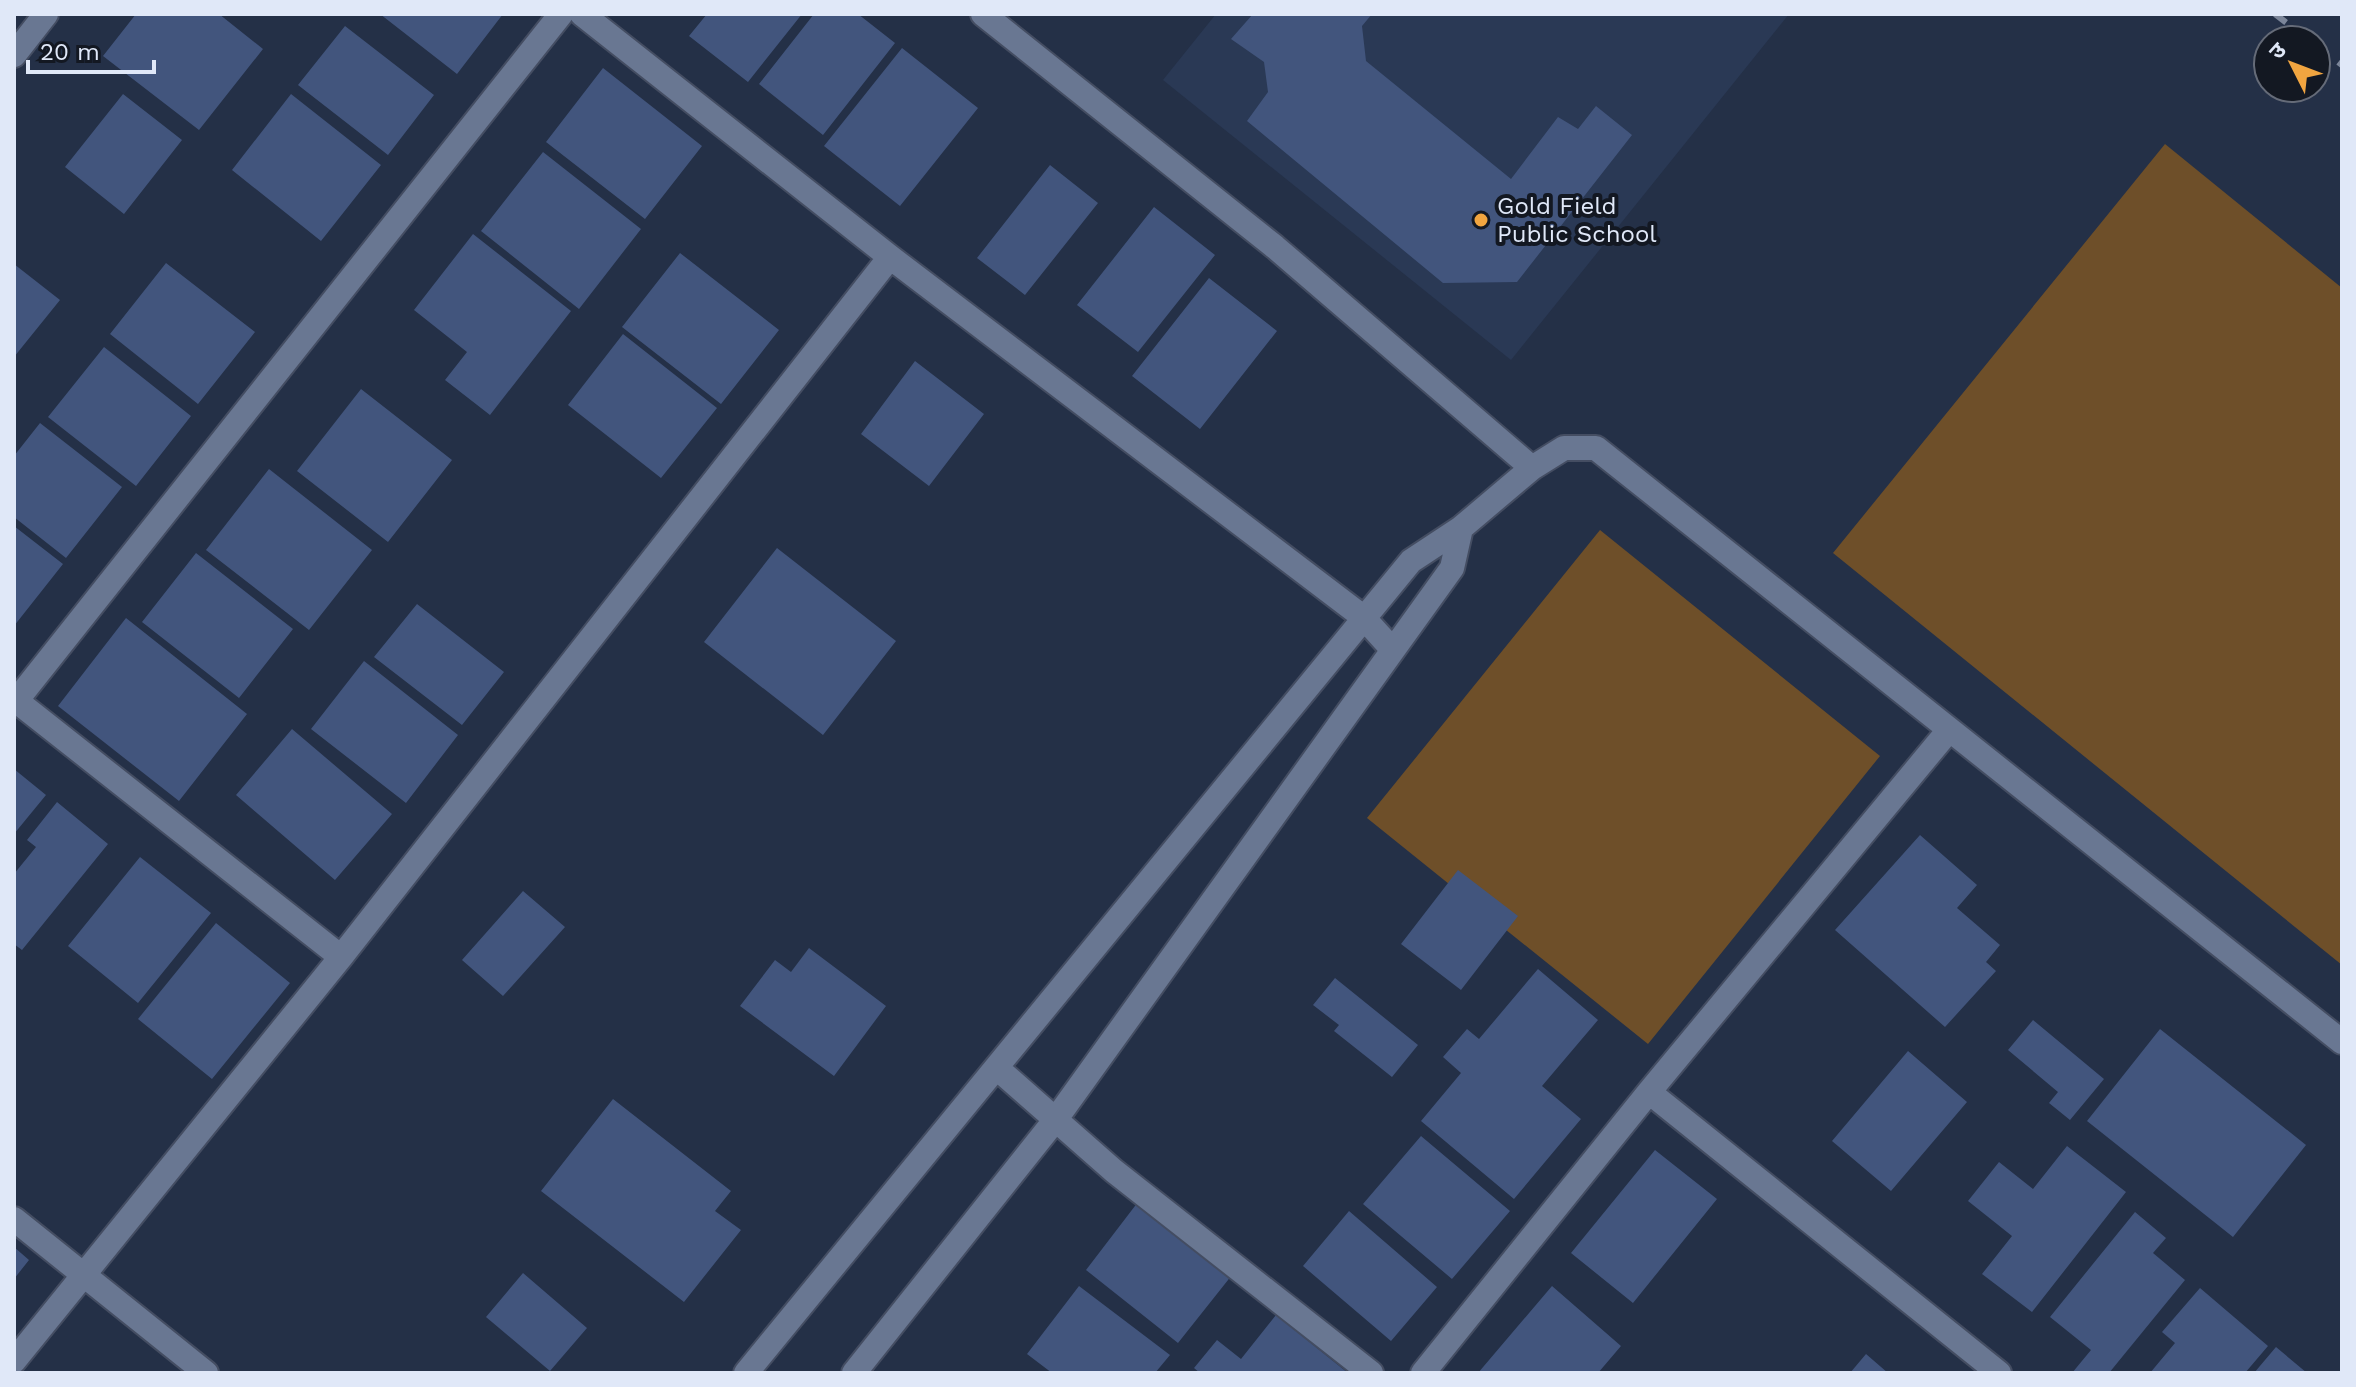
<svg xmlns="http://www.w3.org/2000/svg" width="2356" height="1387" font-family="'Work Sans','Noto Sans Devanagari',sans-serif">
<rect width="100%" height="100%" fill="#243047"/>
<path fill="#2a3955" d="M1216,14H1789L1511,360L1163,80Z"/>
<path fill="#6e4f29" d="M2165,144L2342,288V965L1833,553Z
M1600,530L1880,756L1648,1044L1367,818Z"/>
<path fill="#42557d" d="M136,14H219L263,49L199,130L103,56Z
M380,14H503L457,74Z
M707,14H802L748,82L689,36Z
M814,14H858L895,43L823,135L759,84Z
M1253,14H1372L1362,26L1366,61L1511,179L1558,117L1578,129L1596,106L1632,135L1517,282L1443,283L1247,121L1268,92L1264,62L1231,39Z
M345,26L434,95L388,155L298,85Z
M902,48L978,108L900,206L824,146Z
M603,68L702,146L645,219L546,142Z
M123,94L182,140L124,214L65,167Z
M291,94L381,165L321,241L232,170Z
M543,152L641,229L579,309L481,231Z
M1050,165L1098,203L1025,295L977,258Z
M1154,207L1215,255L1138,352L1077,305Z
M473,234L571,311L490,415L445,380L467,352L414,310Z
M680,253L779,330L721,404L622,327Z
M166,263L255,332L198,404L110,334Z
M14,264L60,300L14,357Z
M1209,278L1277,331L1200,429L1132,376Z
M623,334L717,408L661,478L568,405Z
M104,347L191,416L136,486L48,417Z
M915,361L984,414L929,486L861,434Z
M361,389L452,460L388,542L297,471Z
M40,423L122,487L66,558L14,517V456Z
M269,469L372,550L309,630L206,550Z
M14,526L63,564L14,626Z
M777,548L896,641L823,735L704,642Z
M196,553L293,629L239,698L142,622Z
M417,604L504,672L462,725L374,657Z
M126,618L247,714L179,801L58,706Z
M364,661L458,735L406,803L311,729Z
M292,729L392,814L335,880L236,795Z
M14,769L46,795L14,834Z
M57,802L108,844L22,950L14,944V874L36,847L27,840Z
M1920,835L1977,885L1957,908L2000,945L1986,962L1996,971L1945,1027L1835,930Z
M140,857L211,913L138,1003L68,946Z
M1458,870L1518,916L1461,990L1401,944Z
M523,891L565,927L503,996L462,960Z
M216,923L290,983L212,1079L138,1019Z
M809,948L886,1006L834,1076L740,1006L775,960L791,972Z
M1538,969L1598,1020L1542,1086L1581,1119L1514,1199L1421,1121L1461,1073L1443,1057L1467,1029L1479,1039Z
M1335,978L1418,1045L1392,1077L1334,1031L1339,1025L1313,1005Z
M2033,1020L2104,1079L2070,1120L2049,1103L2058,1092L2008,1050Z
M2160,1029L2306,1145L2233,1237L2087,1121Z
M1908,1051L1967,1102L1891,1191L1832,1141Z
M613,1099L731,1191L715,1211L741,1230L684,1302L541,1191Z
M1421,1136L1510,1211L1452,1279L1363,1204Z
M2067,1146L2126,1192L2032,1312L1982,1274L2012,1236L1968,1201L1999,1162L2033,1189Z
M1655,1150L1717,1199L1633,1303L1571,1253Z
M1138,1202L1232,1275L1178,1343L1086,1270Z
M1349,1211L1437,1287L1391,1341L1303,1266Z
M2135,1212L2166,1238L2153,1253L2185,1280L2109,1373H2072L2091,1350L2050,1317Z
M14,1247L29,1260L14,1279Z
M523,1273L587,1328L550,1371L486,1317Z
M1079,1286L1170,1355L1155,1373H1052L1027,1354Z
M1552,1286L1621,1346L1598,1373H1478Z
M2200,1288L2268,1346L2245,1373H2150L2175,1343L2162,1332Z
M1276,1315L1348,1373H1200L1194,1368L1217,1340L1241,1359Z
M2276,1347L2307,1373H2254Z
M1866,1354L1888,1373H1850Z"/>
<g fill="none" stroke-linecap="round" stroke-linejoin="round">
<g stroke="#444d62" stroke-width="28">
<path id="minor" d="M582,14L890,257L1363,617L1392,649
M983,14L1275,247L1532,468
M14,55L46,14
M14,699L341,957
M16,701L561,14
M998,1069L1114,1171L1371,1373
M1649,1092L1999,1373
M14,1219L206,1373
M14,1361L341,957L890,257
M746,1373L1411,561L1461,528L1532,468L1564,448H1596L2342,1042
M854,1373L1056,1119L1452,568L1461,528
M1423,1373L1649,1092L1949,730"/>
</g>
<use href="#minor" stroke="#697792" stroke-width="24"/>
<path stroke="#7c869a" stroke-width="6" stroke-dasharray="14 14" stroke-linecap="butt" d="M2275,14L2309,40
M2316,45L2342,65"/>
</g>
<circle fill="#f1a540" stroke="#131822" stroke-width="3" cx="1481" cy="220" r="8"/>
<g text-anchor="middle" stroke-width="8" stroke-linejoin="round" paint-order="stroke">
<g font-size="24" fill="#e0e8f8" stroke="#131822" text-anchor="start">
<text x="1497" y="214">Gold Field<tspan x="1497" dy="28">Public School</tspan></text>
</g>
</g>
<rect width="2356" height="1387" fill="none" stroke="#e0e8f8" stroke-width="32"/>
<g transform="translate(2292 64) rotate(312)"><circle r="38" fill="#131822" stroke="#656b78" stroke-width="2"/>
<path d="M0-6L14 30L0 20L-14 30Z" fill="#f1a540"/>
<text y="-12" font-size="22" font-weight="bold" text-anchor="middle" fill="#e0e8f8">उ</text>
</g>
<path d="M28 60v12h126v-12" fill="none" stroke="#e0e8f8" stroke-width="4"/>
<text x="40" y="60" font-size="24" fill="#e0e8f8" stroke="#131822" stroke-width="6" paint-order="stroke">20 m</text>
</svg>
